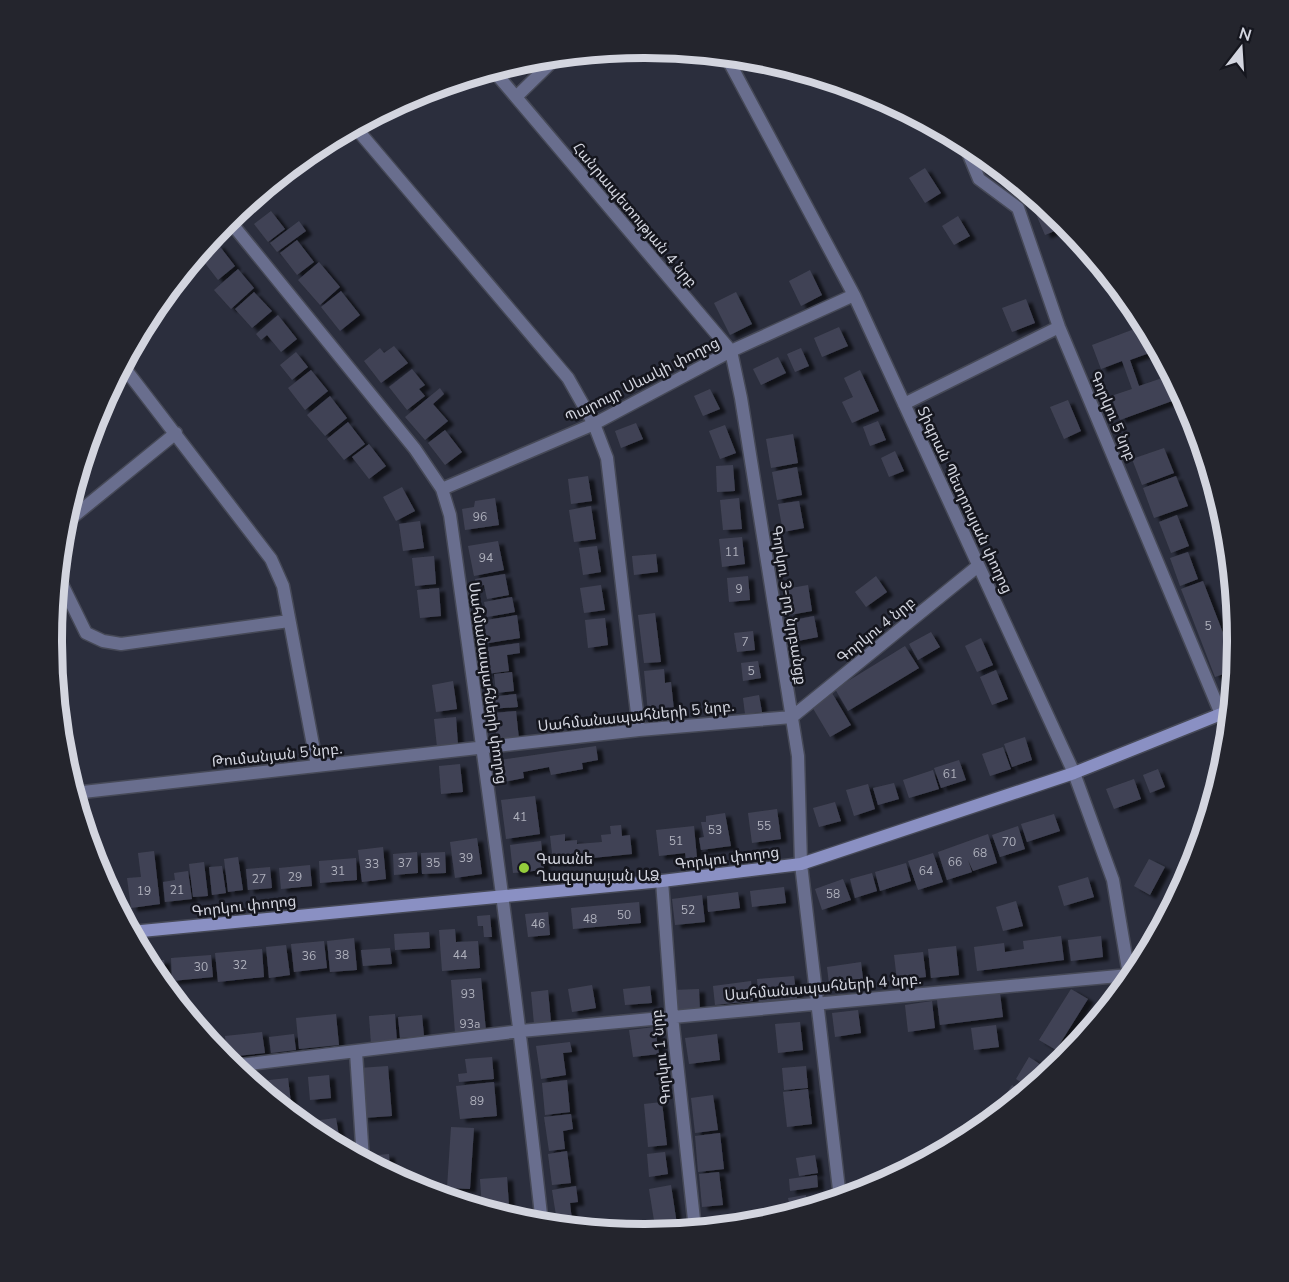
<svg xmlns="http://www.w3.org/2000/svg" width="1289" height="1282" font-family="'Nunito Sans','Noto Sans Armenian',sans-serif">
<defs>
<filter id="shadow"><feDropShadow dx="6" dy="3.5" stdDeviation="1.5" flood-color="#0009"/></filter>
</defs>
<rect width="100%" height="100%" fill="#2b2e3d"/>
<path fill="#414354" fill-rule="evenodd" filter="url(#shadow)" d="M989,160L1006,174L1010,178L998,182Z
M925,168L941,193L925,203L909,178Z
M1026,191L1064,222L1067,226L1045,235Z
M271,211L285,229L268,242L254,224Z
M958,216L970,236L954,245L942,226Z
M299,221L306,231L277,252L270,243Z
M297,240L314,262L297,275L280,253Z
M218,244L235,266L218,280L201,258Z
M319,262L340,287L320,305L298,280Z
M238,269L254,288L231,309L214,290Z
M810,270L822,295L801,306L789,281Z
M341,291L360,315L340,331L321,307Z
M254,292L272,311L252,328L235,309Z
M736,292L752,324L730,335L714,303Z
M1026,299L1035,323L1012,332L1002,308Z
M278,315L297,339L281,352L267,335L261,340L256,334Z
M1145,325L1183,397L1120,420L1111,396L1132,389L1122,361L1101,369L1092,345ZM1155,351L1165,377L1139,386L1130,360Z
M839,327L848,346L822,357L814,338Z
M394,346L408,363L381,383L364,361L380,348L384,353Z
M801,348L809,366L795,372L787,354Z
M296,352L308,367L292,380L280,365Z
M778,357L786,373L761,385L753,369Z
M412,369L425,385L419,389L425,396L407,410L389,387Z
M311,370L328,391L305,410L288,388Z
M860,370L879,411L852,423L842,402L853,397L844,378Z
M440,388L444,394L433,404L448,421L425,440L405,417Z
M710,389L720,409L703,416L694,396Z
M330,396L347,418L325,436L307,415Z
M1068,400L1081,431L1064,439L1050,407Z
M878,421L886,440L870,446L863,427Z
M348,422L365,444L344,460L327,439Z
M636,423L643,439L621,448L615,431Z
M725,425L736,453L720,459L709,431Z
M445,430L462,452L445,465L428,443Z
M793,434L798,463L771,468L766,439Z
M369,444L386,466L369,479L352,457Z
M1164,448L1174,473L1142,485L1132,459Z
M895,451L904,471L889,477L881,458Z
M733,465L735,491L717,492L716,466Z
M797,467L802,495L777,500L772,472Z
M588,476L592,501L571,504L568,479Z
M1176,476L1188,506L1154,518L1143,488Z
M402,487L415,511L396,521L383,497Z
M495,498L499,525L465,530L462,509L474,507L475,501Z
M739,498L742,529L723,530L720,500Z
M799,501L804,528L783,532L778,504Z
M591,506L596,539L574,542L569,510Z
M1177,515L1189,546L1171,553L1159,522Z
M420,521L424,548L403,551L399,524Z
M742,537L745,564L722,567L719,539Z
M498,541L504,570L474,576L468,546Z
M597,546L601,572L583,575L579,548Z
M1188,552L1198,579L1180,586L1170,558Z
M656,554L658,572L634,575L632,556Z
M434,556L436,584L415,586L412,558Z
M505,574L509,595L487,599L484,585L476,586L475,579Z
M748,576L750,600L729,602L727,578Z
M876,576L887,592L866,607L855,592Z
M1203,581L1235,664V670L1215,677L1181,589Z
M601,585L605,610L584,613L580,588Z
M808,585L812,611L790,615L785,589Z
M439,588L441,616L420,618L417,590Z
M512,597L515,612L487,617L484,602Z
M655,613L661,662L644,663L638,615Z
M517,615L520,638L483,644L480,621Z
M814,616L818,637L793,642L789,621Z
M605,618L608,645L588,648L585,620Z
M753,631L755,650L737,652L734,633Z
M931,632L940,647L918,660L909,644Z
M981,638L993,665L977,672L965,646Z
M519,643L520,653L507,655L509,671L487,674L484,648Z
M905,646L919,668L848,711L835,689Z
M758,661L761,678L743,681L741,663Z
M664,669L665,683L671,682L674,710L648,713L644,671Z
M996,670L1008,699L992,705L980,677Z
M512,672L514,691L496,693L494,674Z
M453,681L457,709L436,712L432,685Z
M832,693L851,725L830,737L811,705Z
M516,694L518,707L491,709L490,697Z
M759,695L762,712L745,714L743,698Z
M516,711L519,739L497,741L494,713Z
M456,717L458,745L437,747L434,719Z
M1025,737L1032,760L1012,767L1004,744Z
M596,746L598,760L582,763L583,769L551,775L549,767L523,772L524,778L504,782L500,760Z
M1003,747L1011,769L990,776L982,754Z
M959,760L966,780L941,788L934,768Z
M460,764L463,792L441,794L439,766Z
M1158,769L1165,787L1150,793L1143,775Z
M933,770L939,789L909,798L903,780Z
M1134,779L1141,799L1114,809L1106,789Z
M894,783L899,799L878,805L873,788Z
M868,784L875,809L854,816L846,790Z
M535,796L540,834L506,839L501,800Z
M835,802L841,821L819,827L813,808Z
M777,809L781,839L752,843L748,813Z
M725,813L731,846L701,850L699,838L704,837L701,822H706V816Z
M1054,814L1060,831L1027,842L1021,824Z
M621,825L622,836L630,835L632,854L553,862L550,836L565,834V841L577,840V844L602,842L601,835L611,834L610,826Z
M694,826L697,858L686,859L685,853L659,856L656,830Z
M1018,826L1025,849L1000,857L992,835Z
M988,834L997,863L973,871L968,860L972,872L947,880L938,852Z
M477,838L482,874L455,878L450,842Z
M541,841L544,870L513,873L510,845Z
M383,847L386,879L362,882L358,850Z
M154,851L160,904L131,908L127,878L141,877L138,853Z
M417,852L418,873L394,875L393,854Z
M445,852L446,873L422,874L421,853Z
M933,853L943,882L918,890L908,861Z
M238,857L243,890L228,892L224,859Z
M356,858L357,880L320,883L319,861Z
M1149,859L1165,867L1150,895L1134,886Z
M204,862L208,896L193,897L189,864Z
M906,863L911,881L880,891L875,872Z
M310,865L312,886L281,889L279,868Z
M222,866L226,893L212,895L209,867Z
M270,867L272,888L248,890L246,869Z
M188,871L192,899L165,902L163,882L175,880L174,873Z
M872,873L877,891L855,898L850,879Z
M1088,877L1094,897L1064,906L1058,886Z
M843,879L851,900L822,910L815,889Z
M784,887L786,903L752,907L750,891Z
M738,892L740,908L708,912L707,896Z
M702,895L705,922L675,925L672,899Z
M1016,901L1023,926L1003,931L996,907Z
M639,902L641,923L573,929L571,908Z
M548,912L550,935L528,937L525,914Z
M490,915L492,937H484L483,926H478L477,916Z
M455,929L456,942L478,941L480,968L442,971L439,930Z
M429,932L430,948L395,950L394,934Z
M1061,936L1064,960L977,971L974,947L1004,943L1005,952L1024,949L1023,941Z
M1101,936L1103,957L1071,961L1068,940Z
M354,938L357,970L330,972L327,941Z
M324,941L327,968L294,972L291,944Z
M286,945L290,975L269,978L266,947Z
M956,946L959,975L931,978L928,949Z
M390,948L392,964L363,966L361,950Z
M262,949L264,977L218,982L215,953Z
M923,952L926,977L897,980L894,955Z
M211,955L213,977L172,981L171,958Z
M164,960L167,989L146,961Z
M861,962L863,979L829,984L827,967Z
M794,976L797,999L759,1003L757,979Z
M481,978L486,1031L455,1033L451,980Z
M751,981L753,1001L715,1005L713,986Z
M592,985L596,1008L572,1012L568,989Z
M650,986L652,1003L625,1005L623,989Z
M699,989L700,1011L675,1012L673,990Z
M1071,989L1088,999L1056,1050L1039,1040Z
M548,990L551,1022L534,1024L531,992Z
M1000,993L1003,1017L940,1025L937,1000Z
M932,1001L935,1028L908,1032L905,1005Z
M858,1010L861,1033L835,1037L832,1013Z
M336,1014L339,1045L299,1049L296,1018Z
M395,1014L397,1042L371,1044L369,1016Z
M422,1015L424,1036L400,1038L398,1017Z
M800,1022L803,1050L778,1053L775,1024Z
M996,1025L999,1047L974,1050L971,1028Z
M655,1027L659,1054L633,1057L629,1030Z
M207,1028L209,1039L221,1038L224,1059L200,1029Z
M262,1032L265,1053L227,1057L225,1036Z
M294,1034L296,1050L271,1053L269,1037Z
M717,1034L720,1060L689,1064L685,1038Z
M570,1042L572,1052L563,1053L566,1075L541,1079L536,1046Z
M492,1057L494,1079L459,1082L458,1074L467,1073L465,1059Z
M1029,1057L1046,1068L1030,1088L1016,1079Z
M388,1066L392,1116L363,1118L359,1068Z
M806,1066L808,1088L784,1090L782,1068Z
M329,1075L331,1098L310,1100L308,1077Z
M288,1078L291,1103L279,1104L251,1082Z
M567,1080L570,1112L545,1115L542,1083Z
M494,1082L497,1116L460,1119L456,1086Z
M1012,1085L1024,1093L1009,1106L1002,1101Z
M808,1089L812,1124L787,1127L783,1092Z
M713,1095L718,1130L695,1133L691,1098Z
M662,1102L667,1145L648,1147L644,1104Z
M571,1114L573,1129L563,1131L565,1149L549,1151L544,1117Z
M336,1118L341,1148L305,1126V1122Z
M451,1127L474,1128L470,1189L447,1188Z
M720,1133L724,1169L698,1172L695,1136Z
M567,1151L571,1183L552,1185L548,1154Z
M665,1152L668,1174L649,1177L647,1154Z
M389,1154L390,1174L367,1162L366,1156Z
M815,1155L818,1173L799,1176L796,1158Z
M719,1172L723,1205L702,1207L699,1174Z
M817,1175L818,1187L790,1191L789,1179Z
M507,1177L509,1206L482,1208L480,1179Z
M671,1185L678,1231L656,1233L649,1189Z
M576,1186L578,1202L570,1203L572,1220L557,1222L552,1190Z
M806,1195L808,1204L814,1203L815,1206L791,1213L788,1198Z
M512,1210L513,1218L491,1211Z
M576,1222L577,1227L556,1225V1224Z"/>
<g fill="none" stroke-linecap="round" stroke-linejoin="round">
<g stroke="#464957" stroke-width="15">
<path id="street" d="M493,70L731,351L741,398L798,756L801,864L840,1198
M516,97L557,57
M355,127L568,378L594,424L607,458L639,730
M964,143L979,179L1018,208L1059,327L1221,714
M228,219L415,449L442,489L450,515C483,751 516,987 542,1224
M123,366L271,559L283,586L317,766
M904,404L1059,327
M442,489L594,424L731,351L854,295
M63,525L176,433
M58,576L86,633L103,641L121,644L289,621
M74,793L639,730L792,717L978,566
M662,881L672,1016L695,1229
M1117,995L1193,865
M356,1052L363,1160
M232,1066L521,1031L1129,975L1113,880L1074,773L854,295L726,56"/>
</g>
<g stroke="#464957" stroke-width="15">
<path id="secondary" d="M131,932L662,881L801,864L1074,773L1231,710"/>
</g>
<use href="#street" stroke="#696e8e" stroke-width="12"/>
<use href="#secondary" stroke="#8a90c3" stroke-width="12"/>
</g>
<circle fill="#94cc3c" stroke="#15161e" stroke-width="2" cx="524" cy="868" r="6"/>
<g text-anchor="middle" stroke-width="5" stroke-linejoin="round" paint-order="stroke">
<g font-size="12" fill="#aeb0bc">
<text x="480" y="521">96</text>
<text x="732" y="556">11</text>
<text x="486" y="562">94</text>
<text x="739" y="593">9</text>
<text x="1208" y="630">5</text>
<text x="745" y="646">7</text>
<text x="751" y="675">5</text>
<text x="950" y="778">61</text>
<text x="520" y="821">41</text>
<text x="764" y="830">55</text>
<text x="715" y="834">53</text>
<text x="676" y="845">51</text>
<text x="1009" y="846">70</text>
<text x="980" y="857">68</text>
<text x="466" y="862">39</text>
<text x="955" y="866">66</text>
<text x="405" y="867">37</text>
<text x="433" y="867">35</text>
<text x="372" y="868">33</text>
<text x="338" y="875">31</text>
<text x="926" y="875">64</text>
<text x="295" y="881">29</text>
<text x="259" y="883">27</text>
<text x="177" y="894">21</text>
<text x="144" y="895">19</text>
<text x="833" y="898">58</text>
<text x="688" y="914">52</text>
<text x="624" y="919">50</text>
<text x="590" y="923">48</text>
<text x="538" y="928">46</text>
<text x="342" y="959">38</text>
<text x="460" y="959">44</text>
<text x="309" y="960">36</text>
<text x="240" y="969">32</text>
<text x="201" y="971">30</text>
<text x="468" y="998">93</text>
<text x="470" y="1028">93a</text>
<text x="477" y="1105">89</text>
</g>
<g font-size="15" fill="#d3d5df" stroke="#15161e">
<text transform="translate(635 215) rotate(50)" y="5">Հանրապետության 4 նրբ</text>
<text transform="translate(642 380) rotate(-27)" y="5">Պարույր Սևակի փողոց</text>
<text transform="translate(1113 416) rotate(67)" y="5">Գորկու 5 նրբ</text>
<text transform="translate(965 500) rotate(65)" y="5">Տիգրան Պետրոսյան փողոց</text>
<text transform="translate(789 605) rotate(81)" y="5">Գորկու 3-րդ նրբանցք</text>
<text transform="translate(876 630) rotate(-39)" y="5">Գորկու 4 նրբ</text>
<text transform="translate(488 683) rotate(82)" y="5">Սահմանապահների փողոց</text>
<text transform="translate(636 716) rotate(-6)" y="5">Սահմանապահների 5 նրբ.</text>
<text transform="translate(277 755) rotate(-6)" y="5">Թումանյան 5 նրբ.</text>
<text transform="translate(727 858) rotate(-7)" y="5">Գորկու փողոց</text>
<text transform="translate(244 906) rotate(-6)" y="5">Գորկու փողոց</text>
<text transform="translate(823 987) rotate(-5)" y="5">Սահմանապահների 4 նրբ.</text>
<text transform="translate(661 1057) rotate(-96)" y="5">Գորկու 1 նրբ</text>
</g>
<g font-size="15" fill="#d3d5df" stroke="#15161e" text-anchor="start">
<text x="536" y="864">Գաանե<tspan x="536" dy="17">Ղազարայան ԱՁ</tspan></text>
</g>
</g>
<path d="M0 0H1289V1282H0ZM644 58H645A582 582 0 0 1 1227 640V642A582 582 0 0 1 645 1224H644A582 582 0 0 1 62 642V640A582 582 0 0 1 644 58Z" fill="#24252d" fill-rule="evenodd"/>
<path fill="none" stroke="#d3d5df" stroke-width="8" d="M644 58H645A582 582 0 0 1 1227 640V642A582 582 0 0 1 645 1224H644A582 582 0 0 1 62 642V640A582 582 0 0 1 644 58Z"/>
<g transform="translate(1241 48) rotate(17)" stroke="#15161e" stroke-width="4.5" paint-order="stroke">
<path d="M0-4.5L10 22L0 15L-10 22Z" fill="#d3d5df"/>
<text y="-9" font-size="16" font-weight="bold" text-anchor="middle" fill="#d3d5df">N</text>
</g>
</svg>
